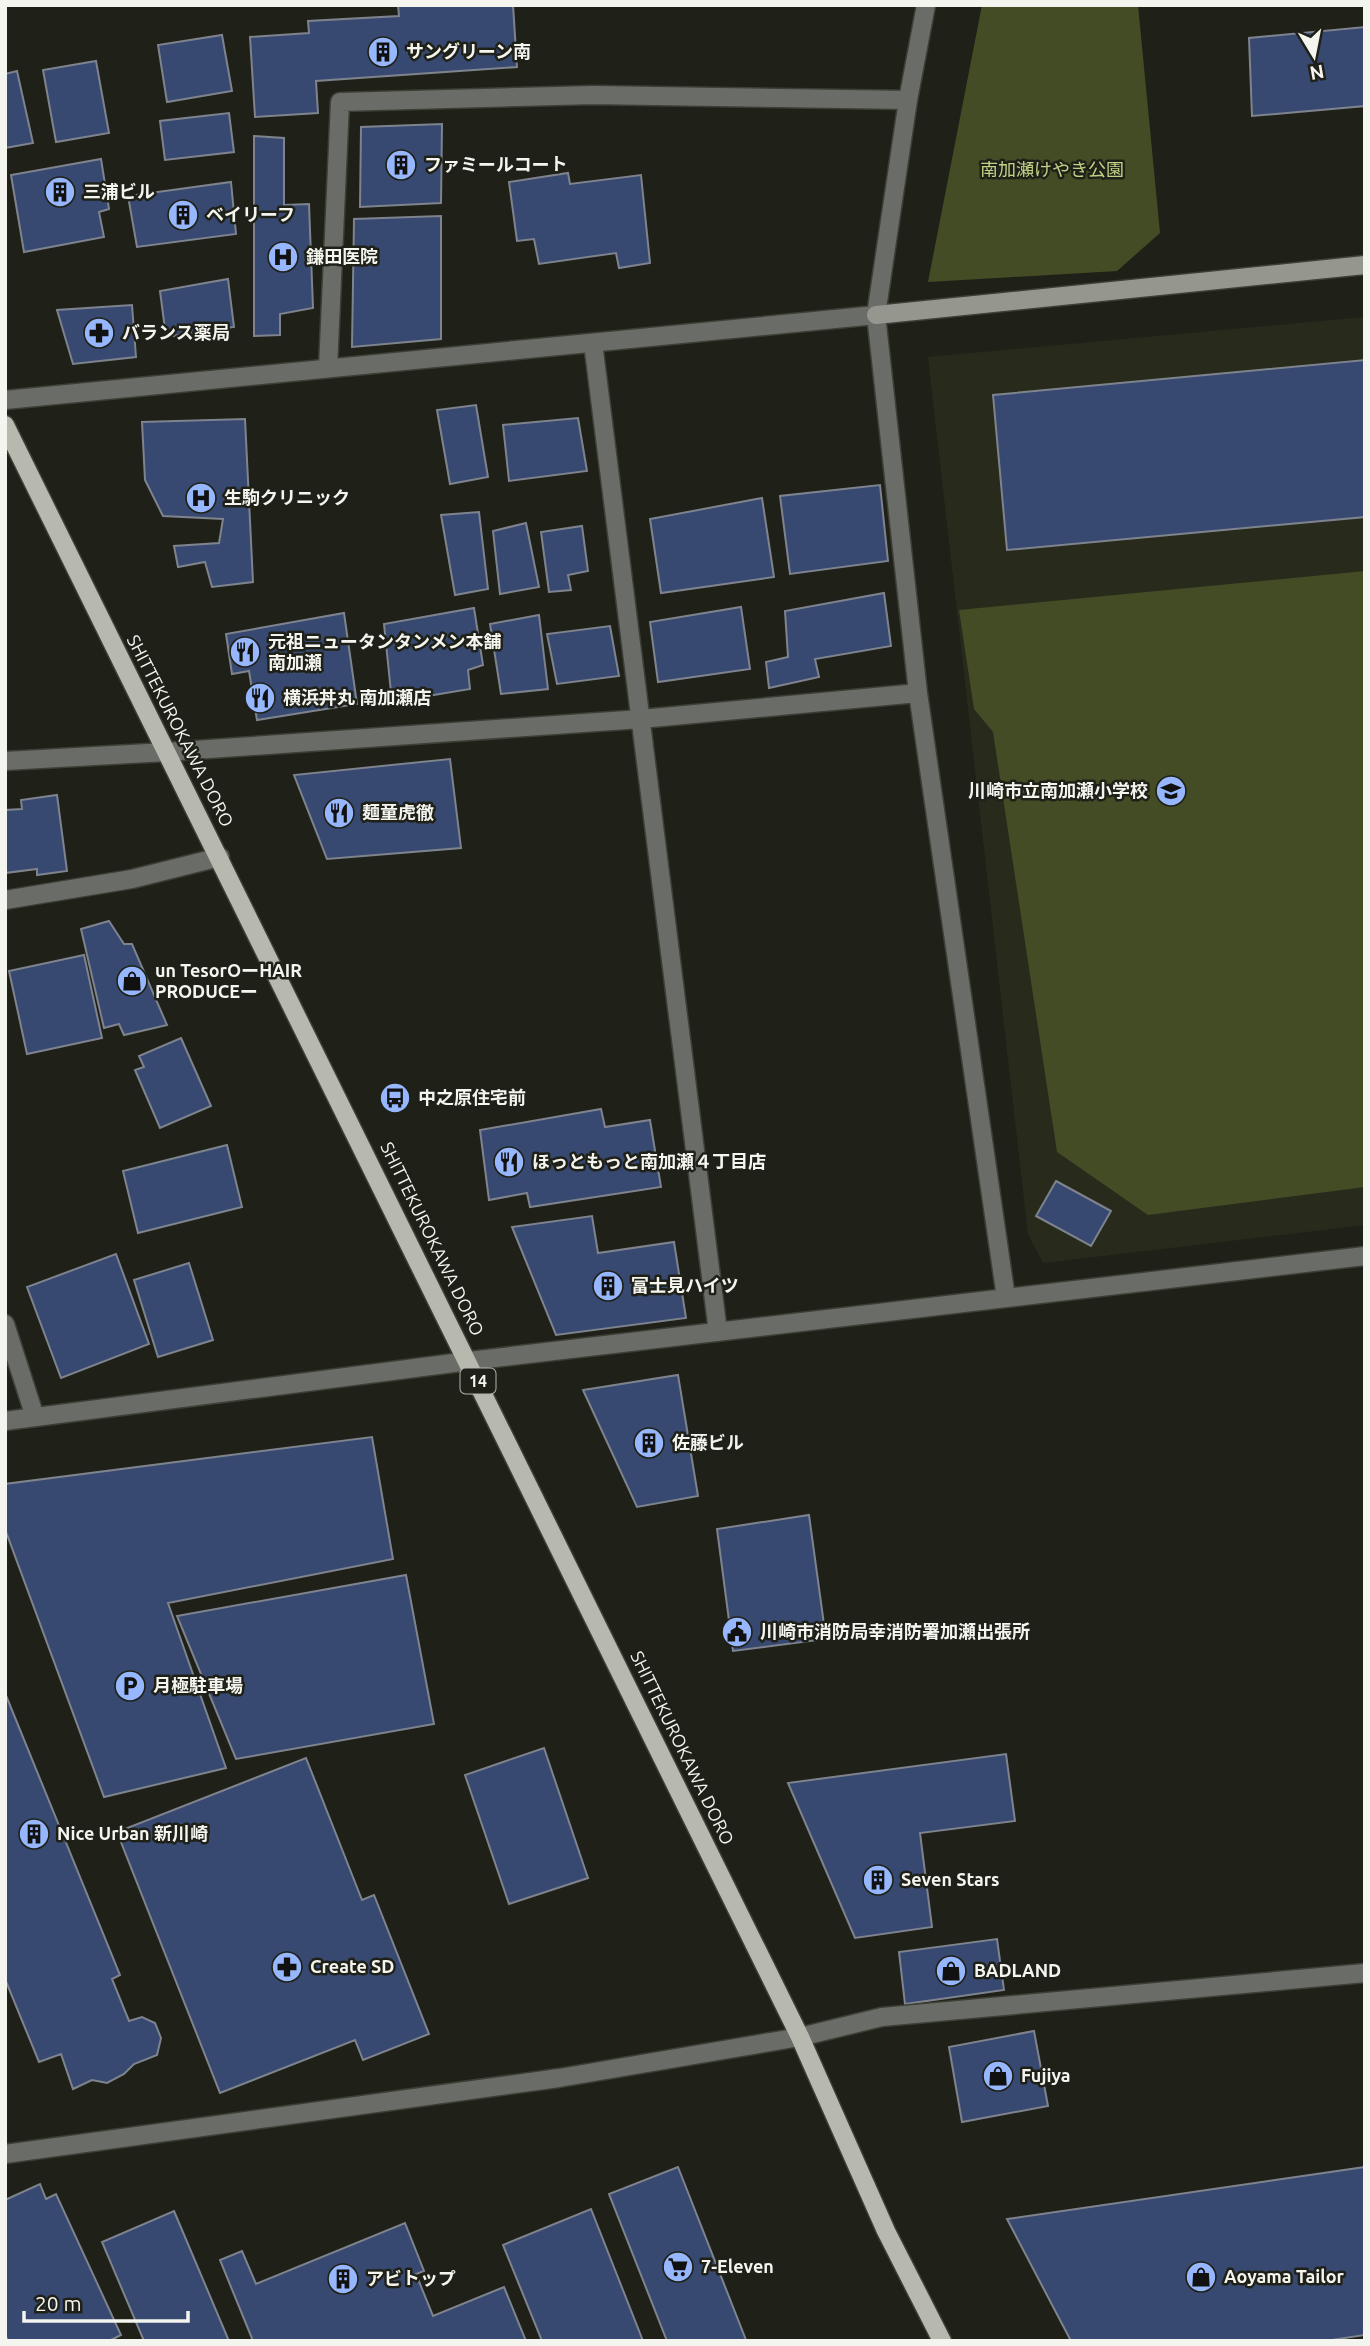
<svg xmlns="http://www.w3.org/2000/svg" width="1370" height="2346" font-family="Ubuntu,'Noto Sans JP',sans-serif">
<rect width="100%" height="100%" fill="#1f2118"/>
<path fill="#282b1c" d="M1365,317V1225L1043,1263L1028,1234L928,357Z"/>
<path fill="#444c25" d="M982,5H1138L1160,233L1117,271L928,282Z
M1365,571V1187L1148,1215L1057,1152L993,732L974,709L959,610Z"/>
<path fill="#374970" stroke="#7e838d" stroke-width="2" d="M398,5H513L517,67L316,81L318,113L255,117L250,37L309,33L308,21L399,16Z
M1365,27V106L1252,116L1249,38Z
M222,35L232,91L167,102L158,45Z
M96,61L109,133L56,142L43,70Z
M17,71L33,143L5,148V74Z
M229,113L234,152L165,160L160,121Z
M442,124L441,203L360,207L361,127Z
M254,136L284,138V205L309,204L313,308L280,314V335L254,336Z
M101,159L109,209L99,212L104,237L24,252L11,175Z
M568,173L570,184L641,175L650,263L619,268L616,253L539,264L534,239L517,241L509,182Z
M231,182L236,234L137,247L128,196Z
M441,216V339L352,347L354,219Z
M228,279L234,327L166,337L160,291Z
M132,305L136,357L73,364L57,310Z
M1365,360V517L1007,550L993,395Z
M476,405L488,477L450,484L437,410Z
M578,418L587,471L509,481L503,425Z
M245,419L253,582L212,587L205,562L178,567L174,546L219,543L223,519L163,516L145,480L142,422Z
M880,485L888,561L790,574L780,496Z
M762,498L774,577L661,593L650,519Z
M479,512L488,589L455,595L441,515Z
M526,523L539,587L500,594L493,531Z
M582,526L588,571L568,575L571,590L549,592L541,532Z
M884,593L891,646L815,659L819,677L769,688L766,662L788,657L785,611Z
M741,607L750,669L658,682L650,622Z
M474,608L483,665L468,670L470,689L392,702L384,624Z
M344,613L357,704L257,720L249,671L232,674L226,634Z
M539,615L548,689L501,694L490,624Z
M610,626L619,676L557,684L547,634Z
M450,759L461,848L327,859L294,775Z
M57,795L67,871L37,875V869L5,873V810L22,809L21,800Z
M109,921L124,944H132L167,1025L124,1035L119,1024L104,1028L81,929Z
M84,955L102,1038L27,1054L9,971Z
M181,1038L211,1106L160,1128L135,1070L144,1067L139,1056Z
M601,1109L605,1127L650,1120L661,1187L530,1207L527,1193L489,1200L480,1130Z
M227,1145L242,1207L138,1233L123,1171Z
M1056,1181L1111,1211L1091,1246L1036,1216Z
M592,1216L598,1253L674,1242L686,1318L556,1335L512,1227Z
M116,1254L149,1344L61,1378L27,1287Z
M189,1263L213,1340L158,1357L134,1280Z
M678,1375L698,1496L637,1507L583,1390Z
M372,1437L393,1559L168,1603L226,1768L104,1797L5,1529V1484Z
M809,1515L826,1639L733,1651L717,1529Z
M406,1575L434,1724L236,1759L177,1616Z
M5,1693L120,1975L112,1979L129,2021L142,2017L155,2023L161,2038L157,2055L134,2064L124,2074L107,2083L92,2080L73,2089L61,2054L39,2062L5,1979Z
M544,1748L588,1878L509,1904L465,1775Z
M1006,1754L1015,1821L920,1833L932,1927L855,1938L788,1783Z
M306,1758L362,1900L374,1895L429,2034L363,2060L355,2040L220,2093L117,1832Z
M997,1939L1004,1990L905,2004L899,1952Z
M1034,2031L1048,2106L962,2122L949,2047Z
M678,2167L746,2340L667,2341L609,2194Z
M1365,2167V2335L1325,2341H1071L1007,2219Z
M40,2184L46,2199L56,2194L121,2335L109,2341H8L5,2334V2200Z
M591,2209L643,2341H542L503,2245Z
M174,2211L229,2341H144L102,2242Z
M405,2223L424,2271L416,2274L433,2316L504,2287L526,2341H253L220,2260L242,2251L256,2284Z"/>
<g fill="none" stroke-linecap="round" stroke-linejoin="round">
<g stroke="#3d3f36" stroke-width="21">
<path id="lane" d="M328,368L340,102L593,95L908,100
M5,761L166,752
M5,1324L35,1417"/>
</g>
<g stroke="#3d3f36" stroke-width="21">
<path id="street" d="M926,5L908,100L876,315L918,693L1006,1298
M593,343L718,1332
M5,400L876,315
M166,752L641,719L918,693
M5,900L132,879L220,857
M5,1421L469,1361L1365,1256
M5,2154L559,2078L800,2037L882,2017L1365,1973"/>
</g>
<g stroke="#3d3f36" stroke-width="21">
<path id="secondary" d="M876,315L1365,265"/>
</g>
<g stroke="#3d3f36" stroke-width="21">
<path id="primary" d="M5,425L800,2037L886,2231L942,2341"/>
</g>
<use href="#lane" stroke="#6a6c67" stroke-width="18"/>
<use href="#street" stroke="#6a6c67" stroke-width="18"/>
<use href="#secondary" stroke="#95978f" stroke-width="18"/>
<use href="#primary" stroke="#b7b9af" stroke-width="18"/>
</g>
<defs>
<g id="building-disc" transform="scale(1.575)"><circle r="9.5" fill="#96b6fd" stroke="#1f2118"/><path d="M-4-6H4V6H1V3H-1V6H-4ZM-2.5-4.3h1.7v1.8h-1.7ZM.8-4.3h1.7v1.8H.8ZM-2.5-1h1.7V.8h-1.7ZM.8-1h1.7V.8H.8Z" fill="#111"/></g>
<g id="hospital-disc" transform="scale(1.575)"><circle r="9.5" fill="#96b6fd" stroke="#1f2118"/><path d="M-5-5h3v3.5h4V-5h3V5h-3V1.5h-4V5h-3Z" fill="#111"/></g>
<g id="pharmacy-disc" transform="scale(1.575)"><circle r="9.5" fill="#96b6fd" stroke="#1f2118"/><path d="M-2-6h4v4h4v4h-4v4h-4v-4h-4v-4h4Z" fill="#111"/></g>
<g id="restaurant-disc" transform="scale(1.575)"><circle r="9.5" fill="#96b6fd" stroke="#1f2118"/><path d="M-5-6h1v4h1v-4h1v4h1v-4h1v5L-1.5 .5V6h-2V.5L-5-1ZM5-6V6H3V1.5H1.5Q1.5-4 5-6Z" fill="#111"/></g>
<g id="school-disc" transform="scale(1.575)"><circle r="9.5" fill="#96b6fd" stroke="#1f2118"/><path d="M0-5L7-2L0 1L-7-2ZM-4 1L0 2.5L4 1V4Q0 6-4 4Z" fill="#111"/></g>
<g id="shop-disc" transform="scale(1.575)"><circle r="9.5" fill="#96b6fd" stroke="#1f2118"/><path d="M-5-2.5h2.3a2.7 3.5 0 0 1 5.4 0H5L5.5 6h-11ZM-1.5-2.5h3a1.5 2.3 0 0 0-3 0Z" fill="#111"/></g>
<g id="bus-disc" transform="scale(1.575)"><circle r="9.5" fill="#96b6fd" stroke="#1f2118"/><path d="M-5-6H5V4H4V6H2V4H-2V6H-4V4H-5ZM-3.5-4V0h7V-4ZM-3.5 1.2v1.5H-2V1.2ZM2 1.2v1.5H3.5V1.2Z" fill="#111"/></g>
<g id="civic-disc" transform="scale(1.575)"><circle r="9.5" fill="#96b6fd" stroke="#1f2118"/><path d="M-.6-6.5H3V-4.5H.6V-3L4-1V1h2V6H-6V1h2V-1L-.6-3ZM-1.2 2.5V6h2.4V2.5Z" fill="#111"/></g>
<g id="parking-disc" transform="scale(1.575)"><circle r="9.5" fill="#96b6fd" stroke="#1f2118"/><path d="M-3.5-5.5H1a3.5 3.5 0 0 1 0 7H-1V5.5H-3.5ZM-1-3.4V-.6H.8a1.4 1.4 0 0 0 0-2.8Z" fill="#111"/></g>
<g id="supermarket-disc" transform="scale(1.575)"><circle r="9.5" fill="#96b6fd" stroke="#1f2118"/><path d="M-6-5.5h2.5l.6 2H6L4.5 2H-2.5L-4.4-4H-6ZM-1.5 3.2a1.3 1.3 0 1 0 .1 0ZM3 3.2a1.3 1.3 0 1 0 .1 0Z" fill="#111"/></g>
</defs>
<g fill-rule="evenodd">
<use href="#building-disc" x="383" y="52"/>
<use href="#building-disc" x="401" y="165"/>
<use href="#building-disc" x="60" y="192"/>
<use href="#building-disc" x="183" y="215"/>
<use href="#hospital-disc" x="283" y="257"/>
<use href="#pharmacy-disc" x="99" y="333"/>
<use href="#hospital-disc" x="201" y="498"/>
<use href="#restaurant-disc" x="245" y="652"/>
<use href="#restaurant-disc" x="260" y="698"/>
<use href="#school-disc" x="1171" y="791"/>
<use href="#restaurant-disc" x="339" y="813"/>
<use href="#shop-disc" x="132" y="981"/>
<use href="#bus-disc" x="395" y="1098"/>
<use href="#restaurant-disc" x="509" y="1162"/>
<use href="#building-disc" x="608" y="1286"/>
<use href="#building-disc" x="649" y="1443"/>
<use href="#civic-disc" x="737" y="1632"/>
<use href="#parking-disc" x="130" y="1686"/>
<use href="#building-disc" x="34" y="1834"/>
<use href="#building-disc" x="878" y="1880"/>
<use href="#pharmacy-disc" x="287" y="1967"/>
<use href="#shop-disc" x="951" y="1971"/>
<use href="#shop-disc" x="998" y="2076"/>
<use href="#supermarket-disc" x="678" y="2267"/>
<use href="#shop-disc" x="1201" y="2277"/>
<use href="#building-disc" x="343" y="2279"/>
</g>
<g text-anchor="middle" stroke-width="5" stroke-linejoin="round" paint-order="stroke">
<rect fill="#1f2118" stroke="#b4b5ae" stroke-width="2" x="460.5" y="1368.5" width="35" height="25" rx="5"/>
<g font-size="16" font-weight="bold" fill="#f4f5ef">
<text x="478" y="1387">14</text>
</g>
<g font-size="18" font-weight="bold" fill="#f4f5ef" stroke="#1f2118" text-anchor="start">
<text x="406" y="58">サングリーン南</text>
<text x="424" y="171">ファミールコート</text>
<text x="83" y="198">三浦ビル</text>
<text x="206" y="221">ベイリーフ</text>
<text x="306" y="263">鎌田医院</text>
<text x="122" y="339">バランス薬局</text>
<text x="224" y="504">生駒クリニック</text>
<text x="268" y="648">元祖ニュータンタンメン本舗<tspan x="268" dy="21">南加瀬</tspan></text>
<text x="283" y="704">横浜丼丸 南加瀬店</text>
<text x="1148" y="797" text-anchor="end">川崎市立南加瀬小学校</text>
<text x="362" y="819">麺童虎徹</text>
<text x="155" y="977">un TesorOーHAIR<tspan x="155" dy="21">PRODUCEー</tspan></text>
<text x="418" y="1104">中之原住宅前</text>
<text x="532" y="1168">ほっともっと南加瀬４丁目店</text>
<text x="631" y="1292">富士見ハイツ</text>
<text x="672" y="1449">佐藤ビル</text>
<text x="760" y="1638">川崎市消防局幸消防署加瀬出張所</text>
<text x="153" y="1692">月極駐車場</text>
<text x="57" y="1840">Nice Urban 新川崎</text>
<text x="901" y="1886">Seven Stars</text>
<text x="310" y="1973">Create SD</text>
<text x="974" y="1977">BADLAND</text>
<text x="1021" y="2082">Fujiya</text>
<text x="701" y="2273">7-Eleven</text>
<text x="1224" y="2283">Aoyama Tailor</text>
<text x="366" y="2285">アビトップ</text>
</g>
<g font-size="18" fill="#c1d185" stroke="#1f2118">
<text x="1052" y="176">南加瀬けやき公園</text>
</g>
<g font-size="18" fill="#f4f5ef" stroke="#1f2118">
<text transform="translate(180 731) rotate(63)" y="6">SHITTEKUROKAWA DORO</text>
<text transform="translate(432 1239) rotate(64)" y="6">SHITTEKUROKAWA DORO</text>
<text transform="translate(682 1748) rotate(64)" y="6">SHITTEKUROKAWA DORO</text>
</g>
</g>
<rect width="1370" height="2346" fill="none" stroke="#f4f5ef" stroke-width="14"/>
<g transform="translate(1314 56) rotate(170)" stroke="#1f2118" stroke-width="5" paint-order="stroke">
<path d="M0-5L12 26L0 18L-12 26Z" fill="#f4f5ef"/>
<text y="-10" font-size="19" font-weight="bold" text-anchor="middle" fill="#f4f5ef">N</text>
</g>
<path d="M24 2311v10h164v-10" fill="none" stroke="#f4f5ef" stroke-width="3.5"/>
<text x="35" y="2311" font-size="21" fill="#f4f5ef" stroke="#1f2118" stroke-width="5" paint-order="stroke">20 m</text>
</svg>
